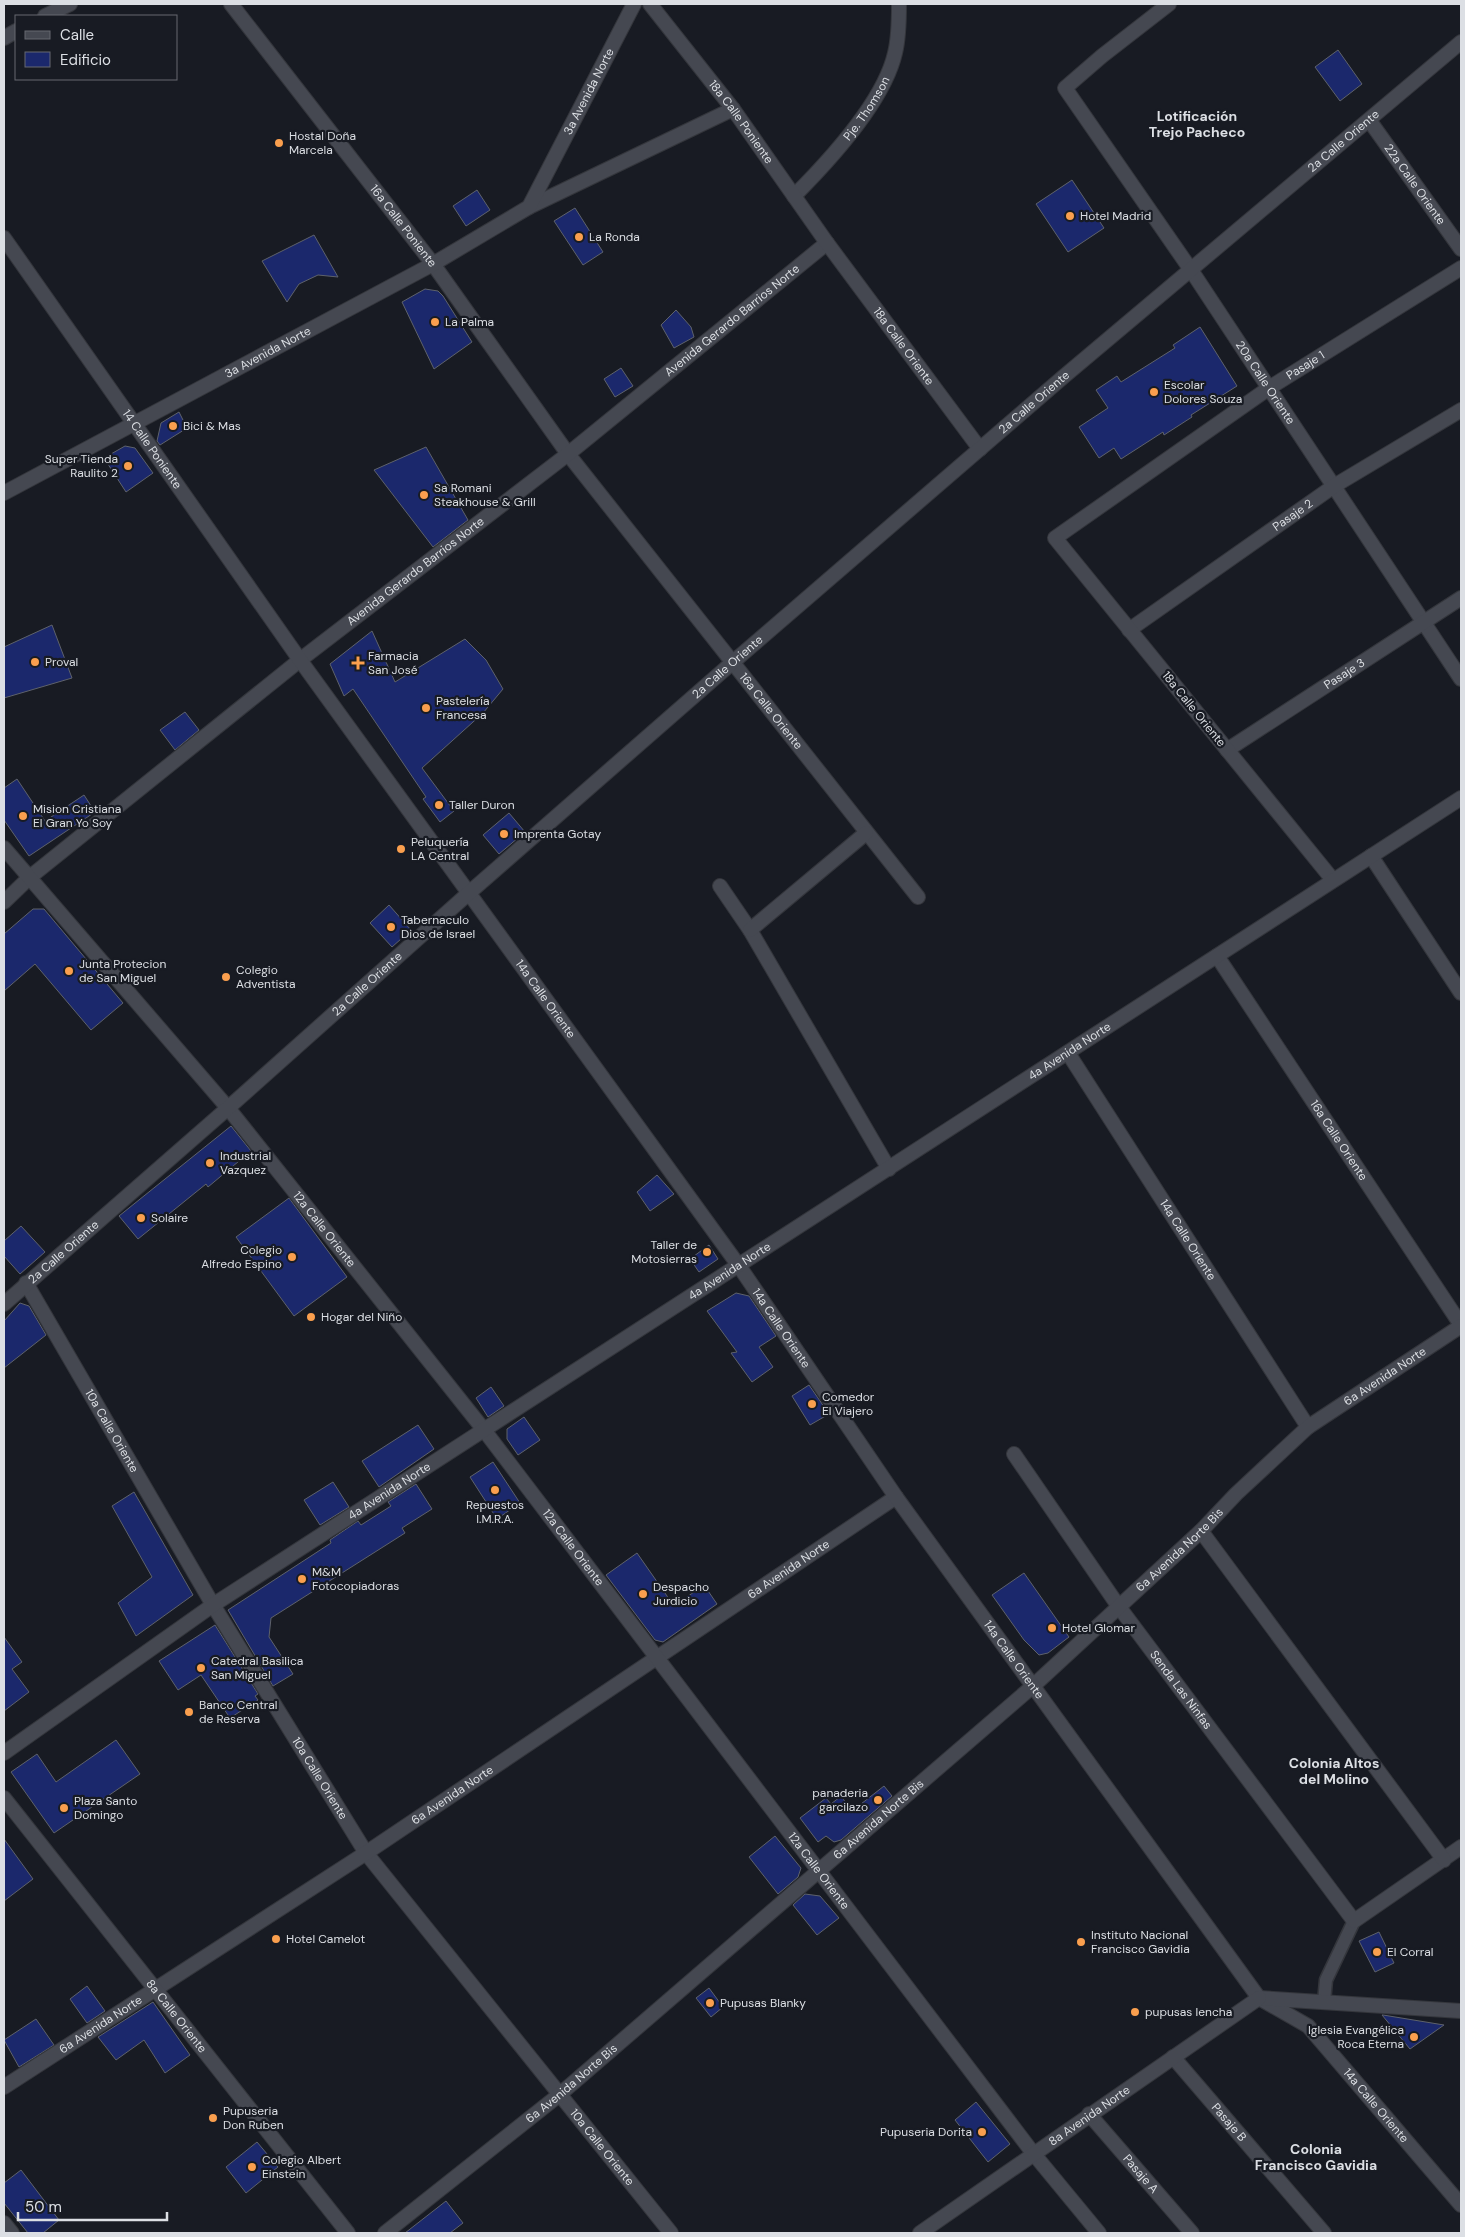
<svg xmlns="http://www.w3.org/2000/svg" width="1465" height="2237" font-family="'DM Sans',sans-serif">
<rect width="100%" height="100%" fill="#181b23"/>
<path fill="#1b286c" stroke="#5e626b" d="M1338,50L1362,84L1340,101L1315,67Z
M1072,180L1104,228L1068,252L1036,204Z
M477,190L490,210L466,226L453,206Z
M575,208L603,252L583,265L554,221Z
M314,235L338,277L318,275L299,284L287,302L262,261Z
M425,289L438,291L443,296L472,342L434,369L402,302Z
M676,310L691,327L694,337L674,348L661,325Z
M1200,327L1237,386L1191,415L1192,417L1164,435L1163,432L1121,459L1114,448L1099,458L1079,427L1108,408L1096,390L1117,376L1121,382L1175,348L1173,345Z
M621,368L633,386L615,397L604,379Z
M179,412L187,428L160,445L157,441L161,423Z
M125,446L135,448L153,473L126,492L104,458Z
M426,447L468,520L433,547L374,470Z
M52,625L72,678L4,698V647Z
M372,631L395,682L465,639L486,660L503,689L483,713L422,768L454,811L440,822L423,799L426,797L353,689L344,696L330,664Z
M185,712L199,730L175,750L160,730Z
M17,779L45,821L84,795L95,812L29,856L4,820V788Z
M509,813L525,832L499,854L483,835Z
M389,905L411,930L392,947L370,923Z
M33,909H44L123,1003L91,1030L35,964L4,991V934Z
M231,1126L251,1151L208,1187L206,1184L138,1239L119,1216Z
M657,1175L674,1194L650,1211L637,1192Z
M289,1198L347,1277L294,1316L236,1237Z
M21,1226L45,1252L20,1274L4,1256V1241Z
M709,1245L718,1259L699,1272L690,1259Z
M736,1293L749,1296L776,1336L759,1347L773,1367L752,1382L731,1353L737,1352L707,1311Z
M20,1303L29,1306L46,1335L4,1368V1321Z
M809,1385L829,1414L810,1425L792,1396Z
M491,1387L504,1406L488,1417L476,1398Z
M524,1417L540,1440L518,1455L507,1439V1429Z
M418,1425L434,1449L379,1487L362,1461Z
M493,1462L520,1503L497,1519L470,1477Z
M333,1482L349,1507L320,1525L304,1500Z
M416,1484L432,1509L402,1528L405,1533L271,1618L269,1637L293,1674L273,1686L228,1610L331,1543L330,1540L358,1521L361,1525L391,1506L388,1502Z
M134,1492L193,1595L136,1636L118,1603L152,1577L112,1506Z
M637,1553L674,1606L704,1585L717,1604L663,1642L655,1640L606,1575Z
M1024,1573L1069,1637L1048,1653L1039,1655L1024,1640L992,1595Z
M215,1625L258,1694L255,1696L258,1700L230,1718L201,1675L178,1690L159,1661Z
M4,1637L22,1662L12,1669L29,1692L4,1711Z
M116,1740L140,1774L54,1833L11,1772L37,1754L56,1782Z
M884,1786L892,1796L841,1840L834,1842L826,1836L818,1842L800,1818L826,1798L831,1804L841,1796L852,1811Z
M775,1836L801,1868L798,1877L778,1894L749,1857Z
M4,1839L33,1879L4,1901Z
M805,1894L820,1896L839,1918L817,1935L793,1905Z
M1379,1932L1394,1963L1375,1972L1359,1941Z
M87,1986L105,2011L87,2023L70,1999Z
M709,1988L723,2007L711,2017L696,1998Z
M153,2002L190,2055L165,2073L144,2040L116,2060L98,2037Z
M1382,2015H1383L1444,2025L1410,2049Z
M36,2019L54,2045L19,2067L4,2040Z
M976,2102L1010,2144L988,2162L955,2120Z
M257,2142L278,2167L246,2193L226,2167Z
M21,2170L59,2220L43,2233H28L4,2203V2183Z
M446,2201L463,2223L450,2233H405Z"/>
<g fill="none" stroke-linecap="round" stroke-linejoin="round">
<g stroke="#34363c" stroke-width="15">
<path id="pedestrian" d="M1324,2002L1326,1980L1354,1921"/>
</g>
<g stroke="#34363c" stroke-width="16">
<g id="minor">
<path id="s1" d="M231,4L433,264L568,454L918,897"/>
<path id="s2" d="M1169,4L1102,56L1065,88L1191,270L1461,679"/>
<path id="s3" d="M1369,120L1461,249"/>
<path id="s4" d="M794,196C828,162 884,101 895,53C899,37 899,20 899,4"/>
<path d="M529,207L733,109"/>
<path id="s5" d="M1129,630L1334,486L1461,410"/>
<path id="s6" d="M1227,750L1461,598"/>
<path d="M1371,856L1461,993"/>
<path id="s7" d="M1333,880L1055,538L1269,388L1461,268"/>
<path d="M720,886L750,930L889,1169"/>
<path id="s8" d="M4,902L30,877L300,660L568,454L827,243"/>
<path d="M750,930L866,833"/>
<path id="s9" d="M1217,956L1461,1325"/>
<path id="s10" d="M1068,1053L1308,1427"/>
<path id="s11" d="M26,1283L213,1605L366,1853L671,2233"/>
<path id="s12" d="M1014,1454L1119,1607L1354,1921L1461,1847"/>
<path d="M1201,1531L1444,1860"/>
<path id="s13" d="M1033,1686L1201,1531L1236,1494L1308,1427L1461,1326"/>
<path id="s14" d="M1259,1998L1308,2026L1461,2205"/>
<path id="s15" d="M1173,2057L1324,2233"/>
<path id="s16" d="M4,2087L366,1853L896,1497"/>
<path id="s17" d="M1089,2114L1192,2233"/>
</g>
</g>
<g stroke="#34363c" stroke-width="16">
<g id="tertiary">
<path id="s18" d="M650,4L733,109L827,243L980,449"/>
<path d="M45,16L70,4"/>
<path d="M4,38L16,31"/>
<path id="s19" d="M4,238L300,660L739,1266L896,1497L1259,1998"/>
<path id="s20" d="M4,493L433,264L529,207L634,4"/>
<path id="s21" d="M4,848L228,1108L484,1430L1033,2153L1099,2233"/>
<path id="s22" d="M4,1798L348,2233"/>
<path d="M1259,1998L1461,2011"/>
<path d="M4,2223L12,2233"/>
<path id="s23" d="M385,2233L559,2095L1033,1686"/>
<path id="s24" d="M920,2233L1259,1998"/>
</g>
</g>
<g stroke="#34363c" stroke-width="16">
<g id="secondary">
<path id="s25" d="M4,1304L228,1108L470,892L733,662L1062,378L1461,42"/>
<path id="s26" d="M4,1753L213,1605L1461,798"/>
</g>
</g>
<use href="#pedestrian" stroke="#454851" stroke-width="12"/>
<use href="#minor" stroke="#454851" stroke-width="14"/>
<use href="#tertiary" stroke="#454851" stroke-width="14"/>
<use href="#secondary" stroke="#454851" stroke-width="14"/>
</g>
<g fill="#fa9f4e" stroke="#181b23" stroke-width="2">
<circle cx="279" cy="143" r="5"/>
<circle cx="1070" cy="216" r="5"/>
<circle cx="579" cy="237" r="5"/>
<circle cx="435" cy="322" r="5"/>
<circle cx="1154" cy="392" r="5"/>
<circle cx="173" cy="426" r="5"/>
<circle cx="128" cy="466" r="5"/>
<circle cx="424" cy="495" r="5"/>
<circle cx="35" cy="662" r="5"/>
<path d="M355.5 655.5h5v5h5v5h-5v5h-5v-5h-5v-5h5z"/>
<circle cx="426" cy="708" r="5"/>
<circle cx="439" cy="805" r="5"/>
<circle cx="23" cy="816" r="5"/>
<circle cx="504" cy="834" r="5"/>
<circle cx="401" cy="849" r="5"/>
<circle cx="391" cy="927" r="5"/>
<circle cx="69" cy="971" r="5"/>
<circle cx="226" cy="977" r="5"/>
<circle cx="210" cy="1163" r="5"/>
<circle cx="141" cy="1218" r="5"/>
<circle cx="707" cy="1252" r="5"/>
<circle cx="292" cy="1257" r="5"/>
<circle cx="311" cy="1317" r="5"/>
<circle cx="812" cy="1404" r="5"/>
<circle cx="495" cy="1490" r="5"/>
<circle cx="302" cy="1579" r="5"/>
<circle cx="643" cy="1594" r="5"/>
<circle cx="1052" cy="1628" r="5"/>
<circle cx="201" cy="1668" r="5"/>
<circle cx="189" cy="1712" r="5"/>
<circle cx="878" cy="1800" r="5"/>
<circle cx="64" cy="1808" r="5"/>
<circle cx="276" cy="1939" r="5"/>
<circle cx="1081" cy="1942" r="5"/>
<circle cx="1377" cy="1952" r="5"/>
<circle cx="710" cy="2003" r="5"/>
<circle cx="1135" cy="2012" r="5"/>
<circle cx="1414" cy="2037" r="5"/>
<circle cx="213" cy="2118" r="5"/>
<circle cx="982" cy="2132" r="5"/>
<circle cx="252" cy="2167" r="5"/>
</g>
<g text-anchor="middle" stroke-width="4.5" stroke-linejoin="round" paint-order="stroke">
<g font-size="12" fill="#dcdfe4" stroke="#181b23">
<text dy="4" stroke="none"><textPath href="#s20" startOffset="728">3a Avenida Norte</textPath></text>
<text dy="4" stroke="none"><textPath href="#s4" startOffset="114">Pje. Thomson</textPath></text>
<text dy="4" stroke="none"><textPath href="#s18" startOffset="149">18a Calle Poniente</textPath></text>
<text dy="4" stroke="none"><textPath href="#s25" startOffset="1774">2a Calle Oriente</textPath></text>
<text dy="4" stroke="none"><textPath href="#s3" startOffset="79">22a Calle Oriente</textPath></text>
<text dy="4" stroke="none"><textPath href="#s1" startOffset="281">16a Calle Poniente</textPath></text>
<text dy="4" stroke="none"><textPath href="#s8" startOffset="932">Avenida Gerardo Barrios Norte</textPath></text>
<text dy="4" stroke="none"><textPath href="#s18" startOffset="426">18a Calle Oriente</textPath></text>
<text dy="4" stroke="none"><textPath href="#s20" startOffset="299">3a Avenida Norte</textPath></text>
<text dy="4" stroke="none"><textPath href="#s7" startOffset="745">Pasaje 1</textPath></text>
<text dy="4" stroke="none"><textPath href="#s2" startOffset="490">20a Calle Oriente</textPath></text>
<text dy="4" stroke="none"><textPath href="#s25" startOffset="1369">2a Calle Oriente</textPath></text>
<text dy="4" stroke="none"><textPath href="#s19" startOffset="258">14 Calle Poniente</textPath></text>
<text dy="4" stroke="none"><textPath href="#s5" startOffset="200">Pasaje 2</textPath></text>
<text dy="4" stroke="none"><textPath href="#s8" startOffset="528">Avenida Gerardo Barrios Norte</textPath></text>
<text dy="4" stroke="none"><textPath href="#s25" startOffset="964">2a Calle Oriente</textPath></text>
<text dy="4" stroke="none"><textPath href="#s6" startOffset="140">Pasaje 3</textPath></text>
<text transform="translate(1194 709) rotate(51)" y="4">18a Calle Oriente</text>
<text dy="4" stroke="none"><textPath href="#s1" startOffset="890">16a Calle Oriente</textPath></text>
<text dy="4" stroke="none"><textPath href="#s25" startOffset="484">2a Calle Oriente</textPath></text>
<text dy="4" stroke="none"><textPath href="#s19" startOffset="934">14a Calle Oriente</textPath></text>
<text dy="4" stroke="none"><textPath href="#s26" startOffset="1276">4a Avenida Norte</textPath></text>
<text dy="4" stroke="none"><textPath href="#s9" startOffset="221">16a Calle Oriente</textPath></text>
<text dy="4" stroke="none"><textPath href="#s21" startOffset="498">12a Calle Oriente</textPath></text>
<text dy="4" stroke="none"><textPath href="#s10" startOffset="222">14a Calle Oriente</textPath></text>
<text dy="4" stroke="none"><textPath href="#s25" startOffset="79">2a Calle Oriente</textPath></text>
<text dy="4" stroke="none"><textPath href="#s26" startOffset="871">4a Avenida Norte</textPath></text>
<text dy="4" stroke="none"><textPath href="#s19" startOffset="1339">14a Calle Oriente</textPath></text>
<text dy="4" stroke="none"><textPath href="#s13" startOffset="470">6a Avenida Norte</textPath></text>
<text dy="4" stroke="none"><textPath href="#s11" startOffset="171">10a Calle Oriente</textPath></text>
<text dy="4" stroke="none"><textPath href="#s26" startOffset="466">4a Avenida Norte</textPath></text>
<text dy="4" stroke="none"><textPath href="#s21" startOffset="902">12a Calle Oriente</textPath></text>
<text dy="4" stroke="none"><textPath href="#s13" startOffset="200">6a Avenida Norte Bis</textPath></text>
<text dy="4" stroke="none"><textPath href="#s16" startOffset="940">6a Avenida Norte</textPath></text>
<text dy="4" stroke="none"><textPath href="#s19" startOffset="1744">14a Calle Oriente</textPath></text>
<text dy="4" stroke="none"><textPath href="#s12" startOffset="289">Senda Las Ninfas</textPath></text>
<text dy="4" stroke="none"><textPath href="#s11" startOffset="576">10a Calle Oriente</textPath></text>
<text dy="4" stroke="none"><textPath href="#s16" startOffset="535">6a Avenida Norte</textPath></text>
<text dy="4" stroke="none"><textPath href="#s23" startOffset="644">6a Avenida Norte Bis</textPath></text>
<text dy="4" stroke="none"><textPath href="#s21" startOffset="1308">12a Calle Oriente</textPath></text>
<text dy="4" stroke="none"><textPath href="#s22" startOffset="278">8a Calle Oriente</textPath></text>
<text dy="4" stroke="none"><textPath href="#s16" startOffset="115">6a Avenida Norte</textPath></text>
<text dy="4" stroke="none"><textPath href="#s23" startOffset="239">6a Avenida Norte Bis</textPath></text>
<text dy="4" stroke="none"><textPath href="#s14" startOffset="161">14a Calle Oriente</textPath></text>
<text dy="4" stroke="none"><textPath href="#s24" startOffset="206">8a Avenida Norte</textPath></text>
<text dy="4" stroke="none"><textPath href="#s15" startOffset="86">Pasaje B</textPath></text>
<text dy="4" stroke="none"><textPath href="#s11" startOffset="1041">10a Calle Oriente</textPath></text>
<text dy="4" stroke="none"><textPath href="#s17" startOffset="79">Pasaje A</textPath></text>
</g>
<g font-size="12" fill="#dcdfe4" stroke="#181b23" text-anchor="start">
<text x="289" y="140">Hostal Doña<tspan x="289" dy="14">Marcela</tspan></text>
<text x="1080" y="220">Hotel Madrid</text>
<text x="589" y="241">La Ronda</text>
<text x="445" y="326">La Palma</text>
<text x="1164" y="389">Escolar<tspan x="1164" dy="14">Dolores Souza</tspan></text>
<text x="183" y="430">Bici &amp; Mas</text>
<text x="118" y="463" text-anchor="end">Super Tienda<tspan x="118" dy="14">Raulito 2</tspan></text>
<text x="434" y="492">Sa Romani<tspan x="434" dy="14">Steakhouse &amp; Grill</tspan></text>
<text x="368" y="660">Farmacia<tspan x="368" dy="14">San José</tspan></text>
<text x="45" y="666">Proval</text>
<text x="436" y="705">Pastelería<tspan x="436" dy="14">Francesa</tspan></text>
<text x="449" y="809">Taller Duron</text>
<text x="33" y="813">Mision Cristiana<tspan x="33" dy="14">El Gran Yo Soy</tspan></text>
<text x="514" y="838">Imprenta Gotay</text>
<text x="411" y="846">Peluquería<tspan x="411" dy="14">LA Central</tspan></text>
<text x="401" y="924">Tabernaculo<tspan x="401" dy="14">Dios de Israel</tspan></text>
<text x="79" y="968">Junta Protecion<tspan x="79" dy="14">de San Miguel</tspan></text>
<text x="236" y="974">Colegio<tspan x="236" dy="14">Adventista</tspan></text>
<text x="220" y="1160">Industrial<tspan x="220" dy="14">Vazquez</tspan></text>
<text x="151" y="1222">Solaire</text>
<text x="697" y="1249" text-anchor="end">Taller de<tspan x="697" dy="14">Motosierras</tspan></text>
<text x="282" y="1254" text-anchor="end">Colegio<tspan x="282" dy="14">Alfredo Espino</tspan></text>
<text x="321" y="1321">Hogar del Niño</text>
<text x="822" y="1401">Comedor<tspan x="822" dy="14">El Viajero</tspan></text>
<text x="495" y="1509" text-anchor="middle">Repuestos<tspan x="495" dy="14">I.M.R.A.</tspan></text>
<text x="312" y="1576">M&amp;M<tspan x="312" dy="14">Fotocopiadoras</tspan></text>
<text x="653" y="1591">Despacho<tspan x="653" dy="14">Jurdicio</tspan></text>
<text x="1062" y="1632">Hotel Glomar</text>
<text x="211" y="1665">Catedral Basilica<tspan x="211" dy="14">San Miguel</tspan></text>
<text x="199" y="1709">Banco Central<tspan x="199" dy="14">de Reserva</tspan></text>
<text x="868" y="1797" text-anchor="end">panaderia<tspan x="868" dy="14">garcilazo</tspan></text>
<text x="74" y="1805">Plaza Santo<tspan x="74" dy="14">Domingo</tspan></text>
<text x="1091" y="1939">Instituto Nacional<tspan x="1091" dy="14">Francisco Gavidia</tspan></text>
<text x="286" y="1943">Hotel Camelot</text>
<text x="1387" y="1956">El Corral</text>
<text x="720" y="2007">Pupusas Blanky</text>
<text x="1145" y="2016">pupusas lencha</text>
<text x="1404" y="2034" text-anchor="end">Iglesia Evangélica<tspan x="1404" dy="14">Roca Eterna</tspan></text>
<text x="223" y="2115">Pupuseria<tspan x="223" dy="14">Don Ruben</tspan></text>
<text x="972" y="2136" text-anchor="end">Pupuseria Dorita</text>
<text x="262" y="2164">Colegio Albert<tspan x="262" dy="14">Einstein</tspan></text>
</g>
<g font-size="14" font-weight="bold" fill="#dcdfe4" stroke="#181b23">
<text x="1197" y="121">Lotificación<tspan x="1197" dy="16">Trejo Pacheco</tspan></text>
<text x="1334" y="1768">Colonia Altos<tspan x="1334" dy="16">del Molino</tspan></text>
<text x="1316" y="2154">Colonia<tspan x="1316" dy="16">Francisco Gavidia</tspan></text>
</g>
</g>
<rect width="1465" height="2237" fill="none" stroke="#dcdfe4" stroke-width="10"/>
<rect x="15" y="15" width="162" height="65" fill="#181b23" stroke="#666970"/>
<rect x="25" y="31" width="25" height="8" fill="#454851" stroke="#666970"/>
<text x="60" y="40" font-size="15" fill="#dcdfe4">Calle</text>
<rect x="25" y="52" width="25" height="15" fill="#1b286c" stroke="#666970"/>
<text x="60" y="65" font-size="15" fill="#dcdfe4">Edificio</text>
<path d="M18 2212v8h149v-8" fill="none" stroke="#dcdfe4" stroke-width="2.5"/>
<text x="25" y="2212" font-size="15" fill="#dcdfe4" stroke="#181b23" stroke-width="4" paint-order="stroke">50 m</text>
</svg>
